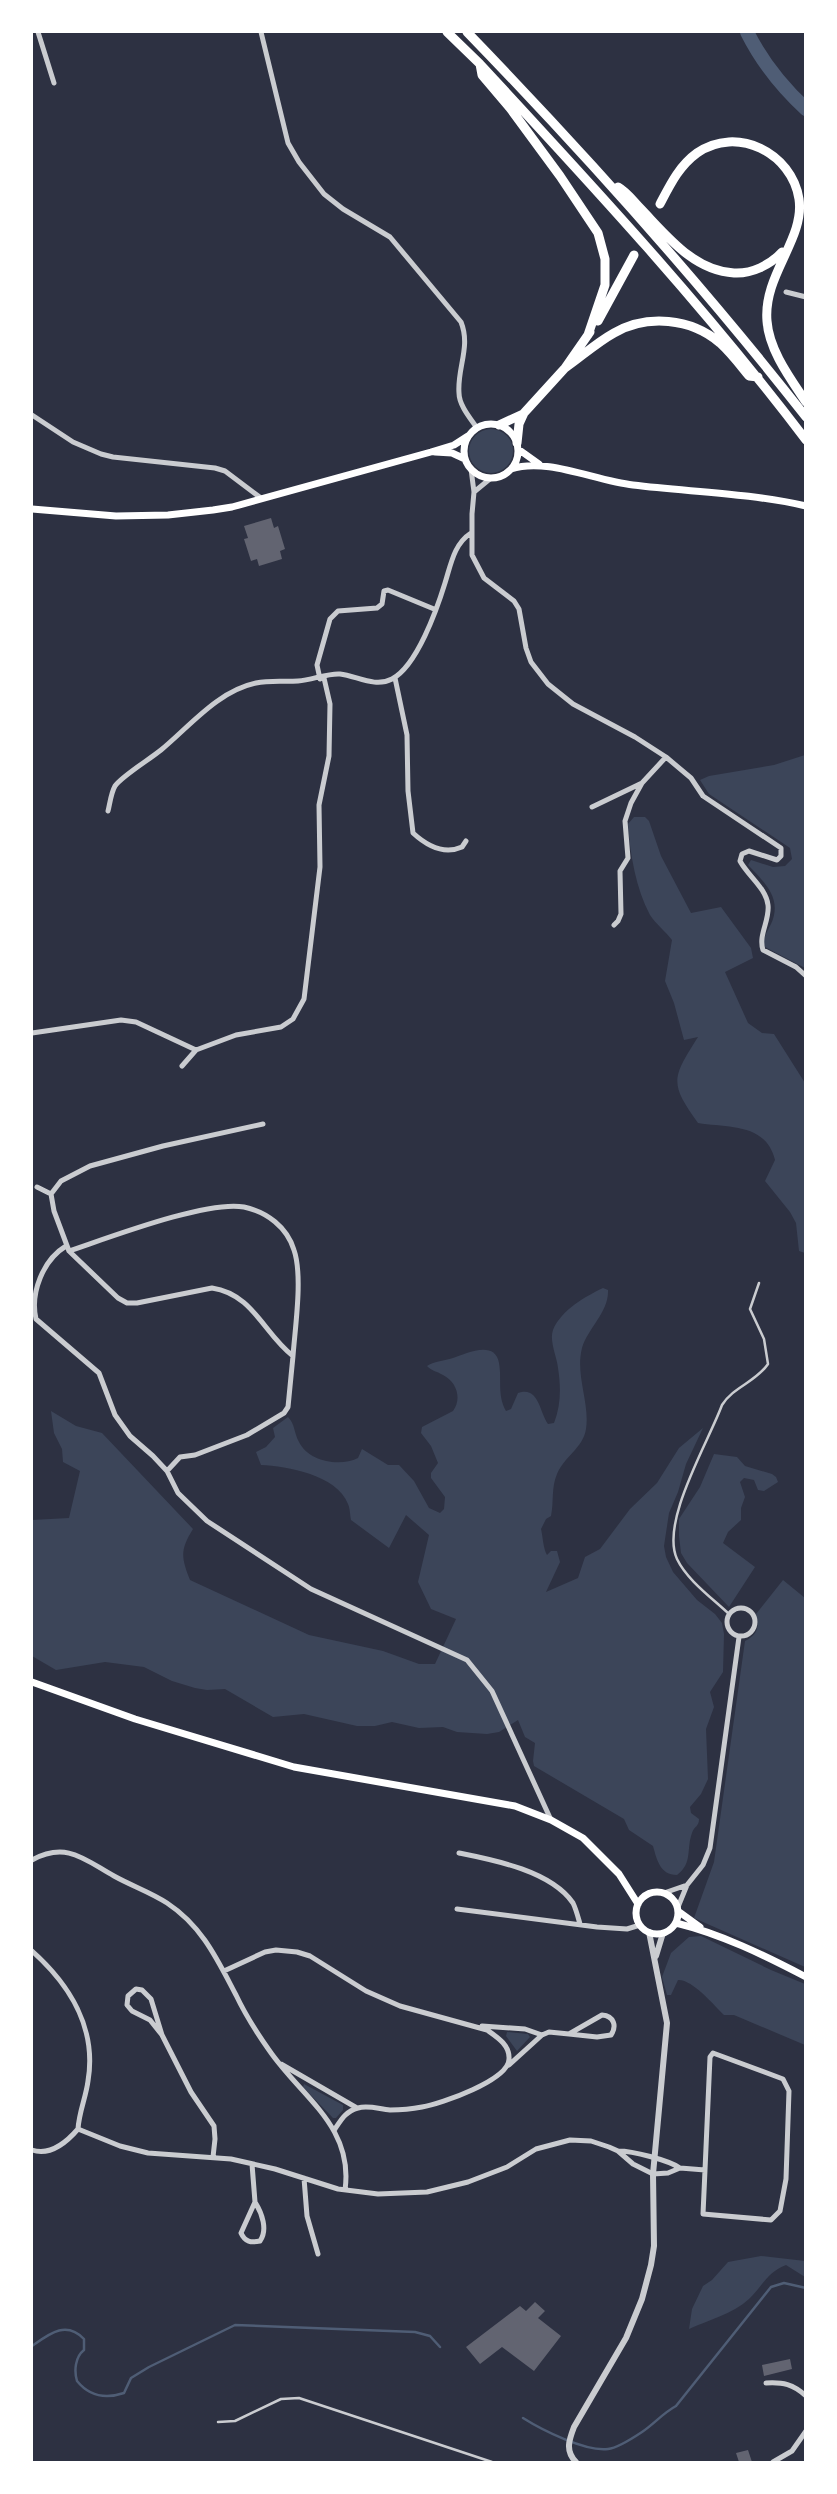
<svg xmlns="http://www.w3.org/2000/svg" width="837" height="2494" font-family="'Fira Sans',sans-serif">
<rect width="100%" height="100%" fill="#2d3142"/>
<path fill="#3c4559" d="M469 451a22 22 0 1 1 44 0a22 22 0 1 1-44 0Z
M805,755V968L763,946C764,936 767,932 771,924C783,898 764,882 748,865L751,860L773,867L785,866L792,859L790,848L709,794L700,780L709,776L774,765Z
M634,817H645L649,821L661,856L691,913L721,907L751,948L753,958L725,972L748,1023L762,1033L774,1034L805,1083V1253L799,1251L796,1223L790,1212L765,1181L775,1160C766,1123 729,1128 698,1123C669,1083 672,1078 698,1037L684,1040L674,1003L665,981L672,940C666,932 655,923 650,915C636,889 630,854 628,824Z
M603,1288L608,1290C609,1312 588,1328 582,1348C575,1375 590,1403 586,1429C583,1448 564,1457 557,1474C551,1488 554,1502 551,1516L546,1519L541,1529C543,1537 543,1548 547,1555L551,1551H557L560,1562L546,1592L578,1578L585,1557L600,1549L630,1509L657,1483L679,1448L703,1428L686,1464L678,1492L669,1513L664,1546L666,1557L673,1572L697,1600L715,1614L722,1623L724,1634L723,1672L710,1692L714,1707L706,1729L708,1779L701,1794L690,1807L691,1813L699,1819C699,1827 694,1826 692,1833C686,1849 693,1863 677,1875C660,1875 657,1860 653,1846L629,1830L624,1819L534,1766L533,1761L535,1743L525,1737L518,1720L499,1732L487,1734L457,1732L443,1727L419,1728L392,1722L375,1726H357L304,1714L273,1717L225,1689L207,1690L195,1688L172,1681L144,1667L105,1662L56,1670L32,1656V1520L69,1518L80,1471L63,1462L62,1449L54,1433L51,1411L76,1426L102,1433L193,1529C180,1550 181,1557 190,1580L309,1635L383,1651L419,1664H435L456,1619L431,1609L418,1582L429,1535L406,1515L389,1548L351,1520C350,1515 350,1508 348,1504C337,1475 287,1466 261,1465L256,1452L266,1447L275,1437L273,1428L288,1417C295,1424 294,1433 299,1442C309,1462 340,1467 358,1458L362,1449L388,1465H399L414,1481L429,1508L440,1513L444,1509L445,1497L431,1478V1473L438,1463L431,1446L421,1433L422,1427L453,1411C462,1399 457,1382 443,1375C436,1371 432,1371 427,1366C435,1361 444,1361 453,1358C465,1354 495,1339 499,1363C502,1380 497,1395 506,1411L511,1409L518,1393C539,1386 539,1411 548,1424L554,1423C561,1405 561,1387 558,1368C557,1357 549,1341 553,1330C561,1310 586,1296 603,1288Z
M714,1454L737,1457L745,1466L772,1474L776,1477L778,1482L764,1491L758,1490L754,1480L744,1478L740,1482L745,1497L741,1508V1520L728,1532L723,1543L755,1567L729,1607L687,1563L681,1553L679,1536V1519L700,1487Z
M783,1580L805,1598V1967L694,1918L714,1862L745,1641C757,1635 760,1627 756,1614Z
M701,1936L771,1970L805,1984V2045L734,2015H724C714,2005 692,1979 678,1980L671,1995H667L662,1977L671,1953L689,1937Z
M507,2032L528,2034L530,2037L517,2051L506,2036Z
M304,2084L343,2105V2110L336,2118H333L303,2087Z
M761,2256L805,2261V2277L786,2265C767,2272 762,2287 749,2299C733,2314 708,2320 689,2329L692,2309L703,2286L712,2280L728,2262Z"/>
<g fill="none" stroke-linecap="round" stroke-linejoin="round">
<path stroke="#4f5d75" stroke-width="2.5" d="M32,2346C49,2334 66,2320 84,2339V2350C75,2357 74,2371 77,2381C90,2397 106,2399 124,2393L131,2378L149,2367L235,2325L415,2332L430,2336L440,2347
M523,2418C542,2430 586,2452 608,2449C618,2448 633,2438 642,2432C654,2424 663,2413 676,2406L771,2287L784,2283L806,2288"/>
<path stroke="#4f5d75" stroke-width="14" d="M747,32C762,62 781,86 806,109"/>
</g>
<path fill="#626471" d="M271,518L274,528L278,526L285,549L280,551L282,559L259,566L257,559L251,561L244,539L248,538L244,526Z
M535,2302L545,2311L538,2318L561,2336L534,2371L502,2347L480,2364L466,2347L520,2306L526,2311Z
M790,2359L792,2369L764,2376L762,2365Z
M748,2450L752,2462H739L736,2453Z"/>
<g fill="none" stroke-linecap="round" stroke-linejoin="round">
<path stroke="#caccd0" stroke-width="2.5" d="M729,1614C712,1598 687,1580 677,1559C660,1522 708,1443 722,1405C733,1387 756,1382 768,1364L764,1339L750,1309L759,1283
M218,2422L235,2421L281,2399L299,2398L492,2462"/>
<path stroke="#caccd0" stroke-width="5" d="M38,32L54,83
M261,32L288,143L299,162L324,194L343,209L390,237L461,322C471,347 457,368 459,393C459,405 470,418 477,428
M786,292L806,297
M32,415L73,442L101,454L113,457L215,468L225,471L261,498
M471,469L474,492L472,514V555L484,578L514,601L519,609L526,648L531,662L548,684L573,704L635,737L666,757L691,778L703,796L781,848V856L777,860L749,851L742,854L740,861C748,876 766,888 768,905C770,920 758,935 763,950L796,967L806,976
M474,492L491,478
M395,678L407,735L408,791L413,833C426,845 444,855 462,847L466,841
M320,679L317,665L330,619L338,611L377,608L382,604L384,591L388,590L434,609
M592,807L642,783L666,757
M108,811C110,803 111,793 115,786C122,776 150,759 161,750C190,726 218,691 256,683C270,680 284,682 298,681C312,680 328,673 340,674C357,676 375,688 392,679C417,666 437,609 445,583C451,564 454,544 471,533
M614,925L618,921L621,914L620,871L628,858L625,821L631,803L642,783
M32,1033L121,1020L136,1022L196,1050
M182,1066L196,1050L236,1035L281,1027L293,1019L304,999L320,867L319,805L329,756L330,704L324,678
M37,1187L51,1194L54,1211L69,1251L118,1298L127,1303H137L212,1288C253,1294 264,1334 293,1356C295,1328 303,1276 294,1250C287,1227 267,1212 244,1207C207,1200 108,1238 69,1251
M51,1194L61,1181L90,1166L163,1146L263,1124
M66,1246C43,1260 30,1293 36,1319L99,1373L115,1415L130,1436L153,1456L167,1471L178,1493L207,1521L311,1589L467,1660L492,1691L551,1820
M167,1471L180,1457L195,1455L247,1435L284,1413L288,1407L293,1356
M727 1622a14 14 0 1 1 28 0a14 14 0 1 1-28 0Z
M459,1853C494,1860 551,1871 573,1903C576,1909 578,1917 580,1924
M32,1860C67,1841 85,1860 114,1876C132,1886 150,1892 167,1903C202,1926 217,1959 236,1995C245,2014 257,2033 269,2050C301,2097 354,2126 345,2190
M664,1893L687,1885
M678,1907L687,1885L703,1865L710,1848L739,1637
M457,1909L597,1927L627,1929L640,1925
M32,1951C69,1984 97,2028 88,2081C86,2097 79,2112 78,2129
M224,1971L265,1952L276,1950L297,1952L310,1956L366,1991L400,2006L487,2030C497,2037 510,2045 509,2059C509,2080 441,2104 422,2107C412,2109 400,2110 390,2110C379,2109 368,2105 358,2108C346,2111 341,2120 335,2129
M136,1989L142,1990L151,1999L162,2035L150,2020L132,2011L127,2005L128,1996Z
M602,2015C614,2016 617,2026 611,2035L597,2037L569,2034Z
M482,2026L525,2029L542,2035L549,2032L569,2034
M162,2035L191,2092L214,2126L215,2139L213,2157
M281,2064L357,2108
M509,2065L542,2035
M32,2150C50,2156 66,2143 78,2129L120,2146L148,2153L231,2159L275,2169L338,2189L378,2194L427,2192L468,2182L507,2167L536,2149L570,2140L591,2141L609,2147L618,2151L633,2164L653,2174L668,2173L680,2168L705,2170L710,2057L713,2053L783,2079L789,2091L786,2179L780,2211L771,2220L703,2214L705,2170
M618,2151C633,2151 668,2160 680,2168
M252,2164L255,2202
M304,2178L307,2216L318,2254
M255,2202C262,2213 268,2230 260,2241C251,2243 245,2242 241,2233Z
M766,2383C783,2382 793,2384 806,2396
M773,2462L792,2451L806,2431"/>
<path stroke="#caccd0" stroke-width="6" d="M656,1956L663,1933
M576,2462C565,2451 569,2440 574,2427L626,2338L642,2299L651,2265L654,2246L653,2174L667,2023L649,1932"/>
<path stroke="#fff" stroke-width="7" d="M464 451a27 27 0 1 1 54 0a27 27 0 1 1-54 0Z
M518,449L539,464
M435,452L452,453L465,459
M511,469C547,457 595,481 633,485C691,492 749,493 806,506
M32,509L116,516L168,515L213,510L232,507L431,452L454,445L468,436
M32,1682L135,1719L294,1767L515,1806L551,1820L583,1838L619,1874L638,1904
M636 1913a21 21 0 1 1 42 0a21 21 0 1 1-42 0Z
M678,1911L700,1927
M676,1923C721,1934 764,1955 806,1977"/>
<path stroke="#fff" stroke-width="9" d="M447,32L480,64C593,186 705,307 806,440
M467,32C586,155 700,282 806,417
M480,64L482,75L510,108L560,176L598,233L605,259V285L588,335
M618,187C627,192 634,202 641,209C667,236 694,271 734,273C752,274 770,265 782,252
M660,204C670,185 679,166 697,153C737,125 792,153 799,199C805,239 763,275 767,321C769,350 790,378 806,402
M598,321L634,255
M565,368C581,357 596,343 614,333C647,314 691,318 720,343C731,353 740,365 749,376L758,377
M499,425L523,414
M517,443L519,424L524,413L565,368L590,332"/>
</g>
<rect width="837" height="2494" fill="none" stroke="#ffffff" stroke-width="66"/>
</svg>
